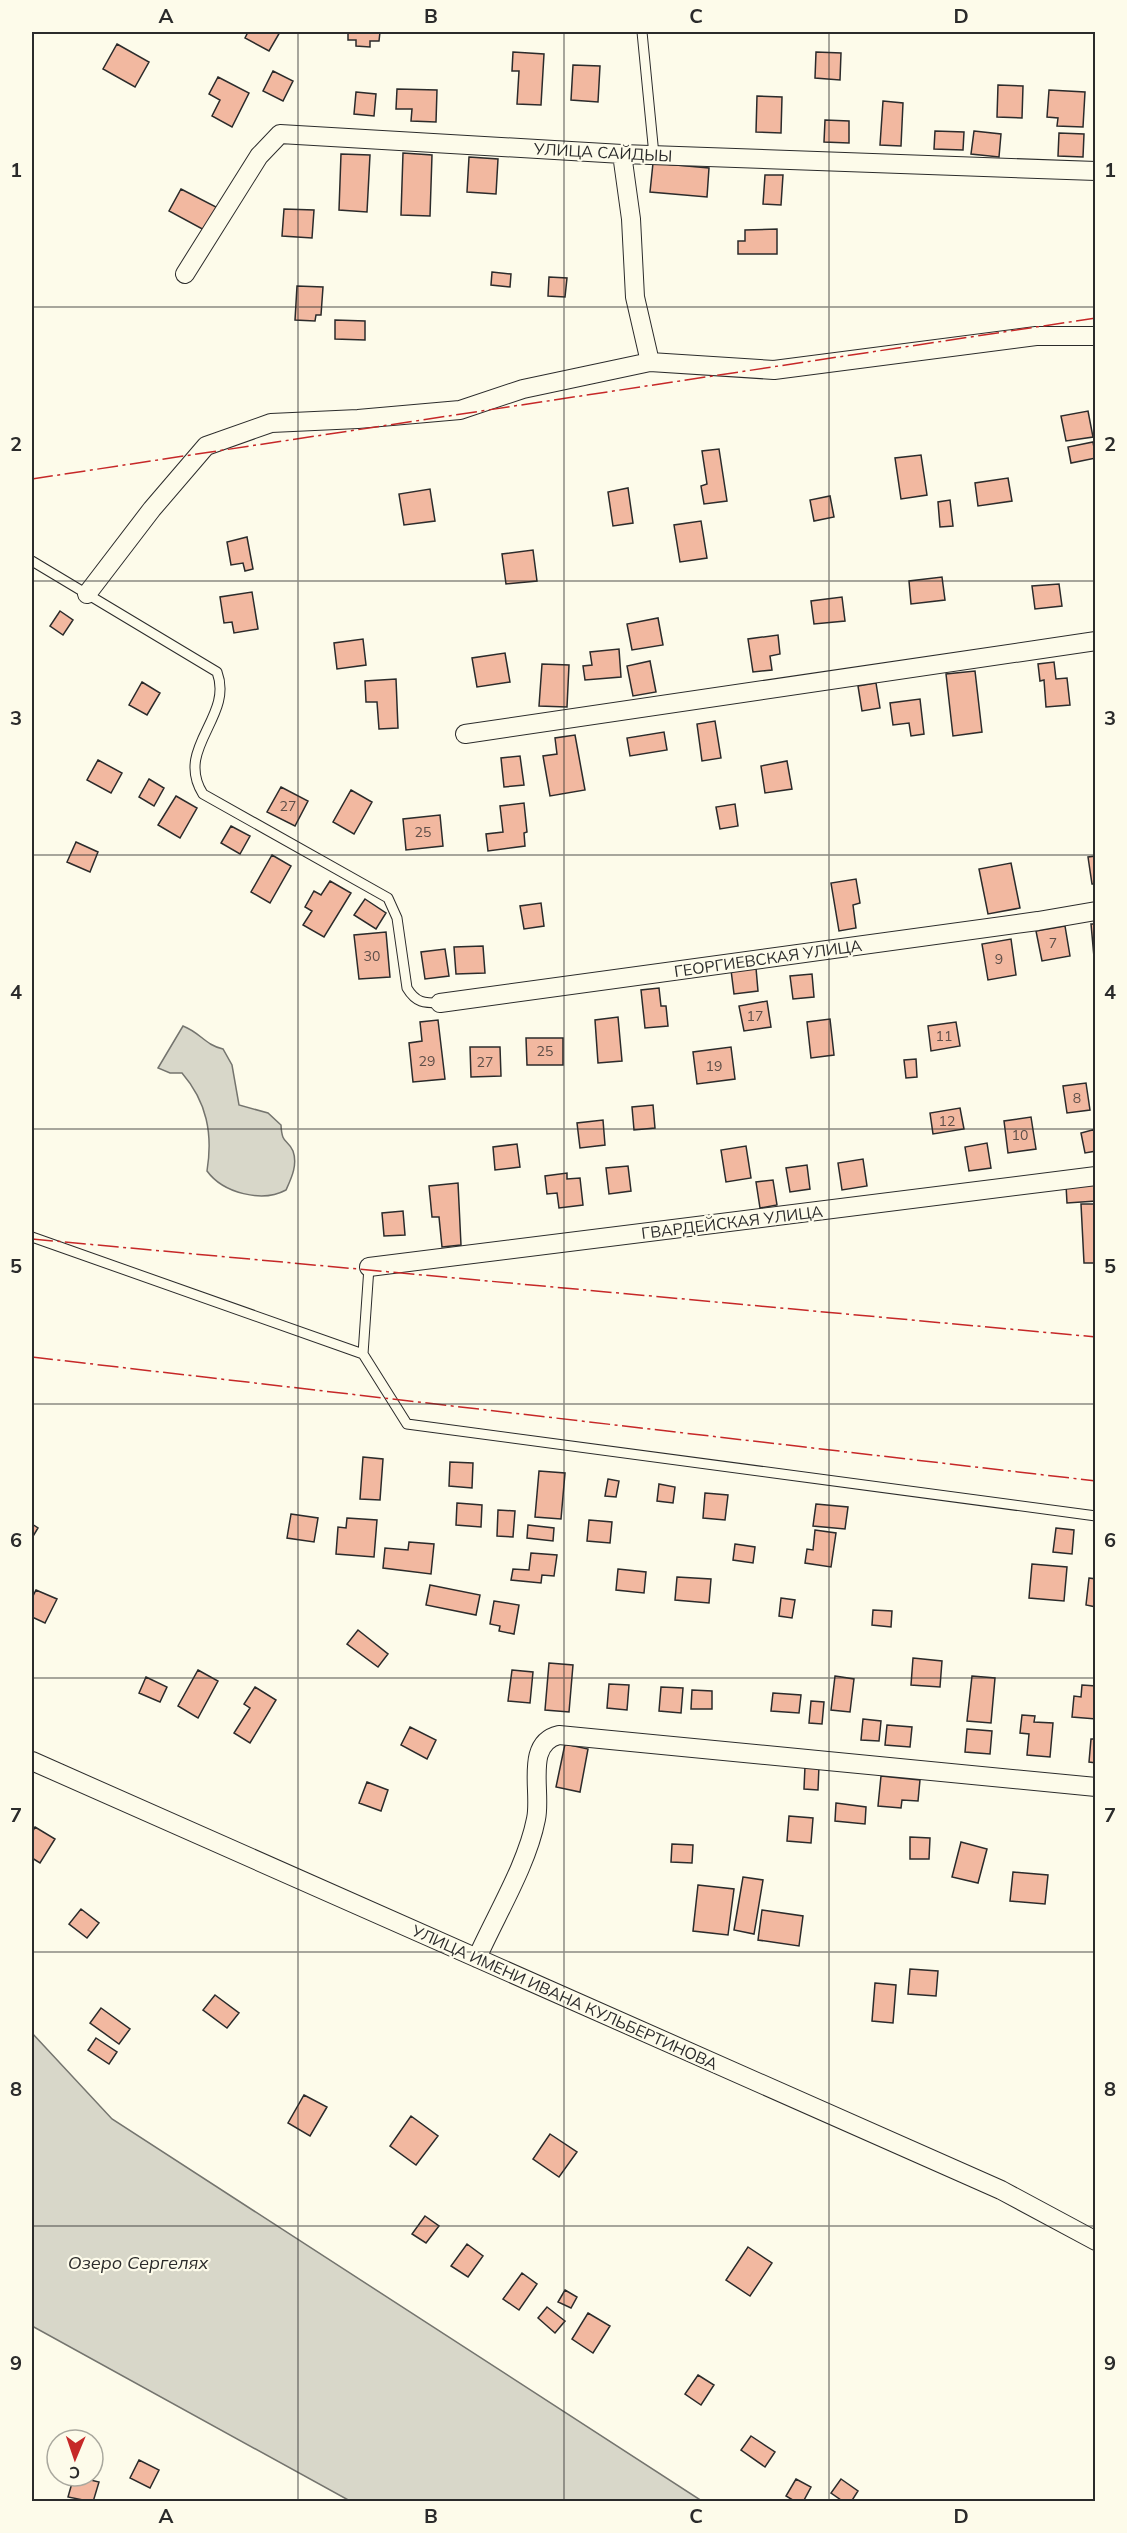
<svg xmlns="http://www.w3.org/2000/svg" width="1127" height="2533" font-family="Mulish,sans-serif">
<rect width="100%" height="100%" fill="#fdfbea"/>
<path fill="#d8d7c9" stroke="#74746e" stroke-width="1.5" d="M183,1026C201,1033 205,1045 223,1049L232,1065L239,1105L268,1113L281,1125C282,1145 287,1138 293,1151C298,1165 291,1179 286,1190C262,1203 223,1193 207,1171C213,1134 207,1102 182,1073H170L158,1068Z
M32,2033L112,2119L702,2501H350L32,2326Z"/>
<path fill="#f2b8a0" stroke="#2b2b2b" stroke-width="1.5" d="M248,32H280L269,51L245,38Z
M348,32H380L379,41H370V47L356,46V40H348Z
M117,44L149,62L135,87L103,69Z
M513,52L544,54L541,105L517,104L519,71H512Z
M816,52L841,53L840,80L815,78Z
M573,65L600,66L598,102L571,100Z
M273,71L293,81L283,101L263,91Z
M218,77L249,93L232,127L212,116L220,100L209,94Z
M998,85L1023,86L1022,118L997,117Z
M397,89L437,90L436,122L411,121L412,109H396Z
M1049,90L1085,92L1083,127L1057,126L1058,118L1047,117Z
M356,92L376,94L374,116L354,114Z
M757,96L782,97L781,133L756,132Z
M883,101L903,103L901,146L880,145Z
M825,120L849,121V143L824,142Z
M935,131L964,132L963,150L934,149Z
M974,131L1001,134L999,157L971,154Z
M1059,133L1084,134L1083,157L1058,156Z
M403,153L432,155L430,216L401,215Z
M341,154L370,155L367,212L339,210Z
M469,157L498,159L496,194L467,192Z
M653,163L709,168L707,197L650,192Z
M765,175H783L781,205L763,204Z
M181,189L218,208L206,231L169,211Z
M284,209L314,210L312,238L282,236Z
M777,229V254H738V241H745V230Z
M492,272L511,274L510,287L491,285Z
M549,277L567,278L565,297L548,296Z
M297,286L323,287L321,315H316L315,321L295,320Z
M335,320L365,321V340L335,339Z
M1088,411L1093,437L1066,441L1061,416Z
M1093,442L1096,458L1071,463L1068,447Z
M719,449L727,501L704,504L701,486L707,484L702,451Z
M921,455L927,495L901,499L895,458Z
M1008,478L1012,501L978,506L975,483Z
M628,488L633,523L613,526L608,492Z
M430,489L435,521L404,525L399,494Z
M830,496L834,517L814,521L810,500Z
M950,500L953,526L940,527L938,502Z
M701,521L707,558L680,562L674,525Z
M247,537L253,569L245,571L243,563L231,565L227,542Z
M533,550L537,581L506,584L502,554Z
M942,577L945,600L911,604L909,581Z
M1059,584L1062,606L1035,609L1032,586Z
M252,592L258,629L234,633L232,622L224,623L220,597Z
M842,597L845,621L814,624L811,601Z
M60,611L73,620L63,635L50,626Z
M658,618L663,645L632,650L627,624Z
M778,635L780,654L770,656L772,670L753,672L748,639Z
M363,639L366,665L337,669L334,643Z
M619,649L621,677L585,680L583,666L592,665L590,652Z
M505,653L510,682L477,687L472,658Z
M650,661L656,692L633,696L627,666Z
M1054,662L1056,679L1067,678L1070,705L1046,707L1044,680L1040,681L1038,664Z
M542,664L569,665L567,707L539,706Z
M975,671L982,732L953,736L946,674Z
M396,679L398,728L379,729L377,702H366L365,681Z
M142,682L160,693L147,715L129,705Z
M876,683L880,708L862,711L858,686Z
M920,699L924,734L911,736L909,723L893,725L890,703Z
M715,721L721,758L702,761L697,724Z
M664,732L667,750L630,756L627,738Z
M575,735L585,790L550,796L543,756L557,754L555,738Z
M520,756L524,785L504,787L501,758Z
M98,760L122,773L111,793L87,780Z
M787,761L792,789L765,793L761,766Z
M149,779L164,788L154,806L139,797Z
M281,787L308,801L295,826L267,812Z
M351,790L372,802L354,834L333,822Z
M176,796L197,808L180,838L158,825Z
M524,803L527,832L524,833L525,846L488,851L486,834L503,832L500,806Z
M735,804L738,826L720,829L716,807Z
M440,815L443,846L406,850L403,819Z
M231,826L250,836L240,854L221,843Z
M76,842L98,852L90,872L67,862Z
M272,855L291,866L270,903L251,892Z
M1096,856V884H1092L1088,857Z
M1011,863L1020,908L988,914L979,869Z
M856,879L860,903L853,905L856,928L839,931L831,883Z
M330,881L351,893L324,937L303,925L312,911L305,907L314,891L321,895Z
M365,899L386,913L376,929L354,915Z
M541,903L544,926L524,929L520,906Z
M1091,924H1096V957H1094Z
M1065,926L1070,956L1042,961L1036,931Z
M386,932L390,977L359,979L354,935Z
M1011,939L1016,975L988,980L982,944Z
M483,946L485,973L456,974L454,947Z
M445,949L449,976L425,979L421,952Z
M756,968L758,991L734,994L731,970Z
M812,974L814,997L793,999L790,976Z
M659,988L661,1006H666L668,1026L645,1028L641,990Z
M767,1001L771,1027L744,1031L739,1006Z
M618,1017L622,1061L598,1063L595,1020Z
M830,1019L834,1055L811,1058L807,1022Z
M438,1020L445,1079L413,1082L409,1043L422,1041L420,1022Z
M956,1022L960,1046L931,1051L928,1026Z
M526,1038H563V1065H527Z
M470,1047H500L501,1076L471,1077Z
M731,1047L735,1079L697,1084L693,1052Z
M916,1059L917,1077L906,1078L904,1060Z
M1086,1083L1090,1110L1067,1113L1063,1086Z
M653,1105L655,1128L634,1130L632,1107Z
M960,1108L964,1129L933,1134L930,1113Z
M1031,1117L1036,1149L1008,1153L1004,1121Z
M603,1120L605,1145L580,1148L577,1123Z
M1096,1129V1151L1085,1153L1081,1133Z
M987,1143L991,1168L969,1171L965,1147Z
M517,1144L520,1167L495,1170L493,1147Z
M746,1146L751,1178L726,1182L721,1150Z
M863,1159L867,1186L842,1190L838,1163Z
M807,1165L810,1189L790,1192L786,1168Z
M628,1166L631,1191L609,1194L606,1168Z
M567,1173V1179L580,1178L583,1205L559,1208L557,1193L547,1194L545,1176Z
M773,1180L777,1205L760,1208L756,1182Z
M458,1183L461,1245L442,1247L439,1217H432L429,1186Z
M1096,1183V1201L1067,1203L1066,1185Z
M1081,1204H1096V1263H1084Z
M403,1211L405,1235L384,1236L382,1213Z
M363,1457L383,1459L380,1500L360,1499Z
M450,1462L473,1463L472,1488L449,1486Z
M539,1471L565,1473L561,1519L535,1517Z
M608,1479L619,1481L616,1497L605,1496Z
M659,1484L675,1487L673,1503L657,1501Z
M705,1493L728,1495L725,1520L703,1518Z
M457,1503L482,1505L481,1527L456,1525Z
M816,1504L848,1507L845,1529L813,1526Z
M498,1510L515,1511L513,1537L497,1536Z
M291,1514L318,1518L314,1542L287,1538Z
M347,1518L377,1520L374,1557L336,1554L338,1527L346,1528Z
M589,1520L612,1522L610,1543L587,1541Z
M32,1524L38,1528L32,1538Z
M528,1525L554,1528L553,1541L527,1538Z
M1056,1528L1074,1530L1072,1554L1053,1552Z
M815,1530L836,1533L831,1567L805,1563L807,1549L813,1550Z
M409,1542L434,1544L431,1574L383,1568L385,1548L408,1550Z
M735,1544L755,1547L753,1563L733,1560Z
M531,1553L557,1555L554,1576L542,1575L541,1583L511,1580L513,1569L529,1570Z
M1032,1564L1067,1567L1064,1601L1029,1598Z
M618,1569L646,1572L644,1593L616,1590Z
M677,1577L711,1579L709,1603L675,1600Z
M1089,1578L1096,1579V1607L1086,1605Z
M430,1585L480,1595L476,1615L426,1605Z
M36,1590L57,1599L45,1623L32,1617V1598Z
M781,1598L795,1600L792,1618L779,1616Z
M494,1601L519,1605L514,1634L499,1631L500,1626L490,1624Z
M873,1610L892,1611L891,1627L872,1625Z
M358,1630L388,1654L378,1667L347,1644Z
M913,1658L942,1661L940,1687L911,1685Z
M549,1663L573,1665L569,1712L545,1710Z
M198,1670L218,1681L198,1718L178,1706Z
M512,1670L533,1672L530,1703L508,1701Z
M835,1676L854,1679L850,1712L831,1710Z
M972,1676L995,1678L991,1723L967,1721Z
M146,1677L167,1687L160,1702L139,1693Z
M609,1684L629,1685L627,1710L607,1708Z
M1082,1685L1096,1686V1719L1072,1717L1074,1696L1081,1697Z
M255,1687L276,1700L250,1743L234,1733L250,1708L244,1704Z
M661,1687L683,1688L681,1713L659,1711Z
M692,1690L712,1691V1709H691Z
M773,1693L801,1695L799,1713L771,1711Z
M811,1701L824,1702L822,1724L809,1723Z
M1022,1715L1035,1716L1034,1722L1053,1723L1050,1757L1027,1755L1029,1734L1020,1733Z
M863,1719L881,1721L879,1741L861,1740Z
M887,1725L912,1727L910,1747L885,1745Z
M410,1727L436,1740L427,1759L401,1745Z
M967,1729L992,1731L990,1754L965,1752Z
M1091,1739H1096V1763L1089,1762Z
M565,1744L588,1749L580,1792L556,1787Z
M805,1766H819L818,1790L804,1789Z
M881,1776L920,1780L918,1801L902,1800L901,1808L878,1806Z
M367,1782L388,1790L381,1811L359,1803Z
M836,1803L866,1807L865,1824L835,1821Z
M789,1816L813,1818L811,1843L787,1841Z
M35,1827L55,1839L40,1863L32,1858V1833Z
M910,1837L930,1838L929,1859H910Z
M961,1842L987,1849L978,1883L952,1877Z
M672,1844L693,1845L692,1863L671,1862Z
M1013,1872L1048,1875L1045,1904L1010,1901Z
M743,1877L763,1880L754,1934L734,1930Z
M698,1885L734,1889L728,1935L693,1931Z
M81,1909L99,1923L87,1938L69,1924Z
M762,1910L803,1916L799,1946L758,1940Z
M910,1969L938,1971L936,1996L908,1994Z
M875,1983L896,1985L893,2023L872,2021Z
M215,1995L239,2013L227,2028L203,2010Z
M101,2008L130,2029L119,2044L90,2023Z
M96,2038L117,2052L109,2064L88,2050Z
M304,2095L327,2107L310,2136L288,2123Z
M411,2116L438,2136L416,2165L390,2146Z
M550,2134L577,2152L559,2177L533,2159Z
M425,2216L439,2226L426,2243L412,2234Z
M467,2244L483,2256L468,2277L451,2266Z
M748,2247L772,2263L750,2296L726,2280Z
M522,2273L537,2284L519,2310L503,2299Z
M565,2290L577,2297L571,2308L558,2302Z
M547,2307L565,2321L555,2333L538,2318Z
M588,2313L610,2326L593,2353L572,2339Z
M698,2375L714,2385L701,2405L685,2394Z
M751,2436L775,2452L765,2467L741,2450Z
M139,2460L159,2470L150,2488L130,2478Z
M74,2476L99,2482L93,2502L68,2497Z
M796,2479L811,2487L803,2502H796L786,2496Z
M841,2479L858,2491L851,2502H844L831,2493Z"/>
<g fill="none" stroke-linecap="round" stroke-linejoin="round">
<g stroke="#2b2b2b" stroke-width="11">
<path id="lane" d="M642,32L654,155
M32,561L217,672C234,717 174,748 203,794L388,898L397,918L407,988C416,1003 424,1003 440,1003
M32,1237L363,1354L407,1424L1096,1516
M363,1354L369,1267"/>
</g>
<g stroke="#2b2b2b" stroke-width="20">
<path id="street" d="M622,154L631,219L635,297L650,362
M185,274L259,156L280,134L622,154L1096,171
M87,594L152,509L206,446L271,423L358,419L460,410L523,389L650,362L774,370L1036,336H1096
M465,734L1096,641
M440,1003L1038,921L1096,911
M369,1267L1096,1176
M32,1761L1001,2190L1096,2241
M477,1958C496,1915 527,1865 536,1819C542,1792 524,1743 559,1735L1096,1787"/>
</g>
<use href="#lane" stroke="#fdfbea" stroke-width="9"/>
<use href="#street" stroke="#fdfbea" stroke-width="18"/>
<path stroke="#c62828" stroke-width="1.5" stroke-dasharray="21 4.5 3 4.5" stroke-linecap="butt" d="M32,479L1096,318
M32,1239L1096,1337
M32,1357L1096,1481"/>
</g>
<path fill="none" stroke="#2b2b2b" stroke-width="1.5" stroke-opacity="0.55" d="M298,32V2502M564,32V2502M829,32V2502M32,307H1096M32,581H1096M32,855H1096M32,1129H1096M32,1404H1096M32,1678H1096M32,1952H1096M32,2226H1096"/>
<g text-anchor="middle" stroke-width="4.5" stroke-linejoin="round" paint-order="stroke">
<g font-size="14" fill="#5d4e48">
<text x="288" y="811">27</text>
<text x="423" y="837">25</text>
<text x="1053" y="948">7</text>
<text x="372" y="961">30</text>
<text x="999" y="964">9</text>
<text x="755" y="1021">17</text>
<text x="944" y="1041">11</text>
<text x="545" y="1056">25</text>
<text x="427" y="1066">29</text>
<text x="485" y="1067">27</text>
<text x="714" y="1071">19</text>
<text x="1077" y="1103">8</text>
<text x="947" y="1126">12</text>
<text x="1020" y="1140">10</text>
</g>
<g font-size="16" fill="#2b2b2b" stroke="#fdfbea">
<text transform="translate(603 152) rotate(3)" y="6">УЛИЦА САЙДЫЫ</text>
<text transform="translate(768 958) rotate(-8)" y="6">ГЕОРГИЕВСКАЯ УЛИЦА</text>
<text transform="translate(732 1222) rotate(-7)" y="6">ГВАРДЕЙСКАЯ УЛИЦА</text>
<text transform="translate(565 1997) rotate(24)" y="6">УЛИЦА ИМЕНИ ИВАНА КУЛЬБЕРТИНОВА</text>
</g>
<g font-size="18" font-style="italic" fill="#2b2b2b" stroke="#fdfbea">
<text x="138" y="2269">Озеро Сергелях</text>
</g>
</g>
<rect width="1127" height="2533" fill="none" stroke="#fdfbea" stroke-width="66"/>
<g transform="translate(75 2458) rotate(182)"><circle r="28" fill="#fdfbea" stroke="#a9a89e" stroke-width="1.5"/>
<path d="M0-4.5L10 22L0 15L-10 22Z" fill="#c62828"/>
<text y="-9" font-size="16" font-weight="bold" text-anchor="middle" fill="#2b2b2b">С</text>
</g>
<rect x="33" y="33" width="1061" height="2467" fill="none" stroke="#2b2b2b" stroke-width="2"/>
<g font-size="20" text-anchor="middle" font-weight="bold" fill="#2b2b2b">
<text x="166" y="23">A</text>
<text x="431" y="23">B</text>
<text x="696" y="23">C</text>
<text x="961" y="23">D</text>
<text x="16" y="177">1</text>
<text x="1110" y="177">1</text>
<text x="16" y="451">2</text>
<text x="1110" y="451">2</text>
<text x="16" y="725">3</text>
<text x="1110" y="725">3</text>
<text x="16" y="999">4</text>
<text x="1110" y="999">4</text>
<text x="16" y="1273">5</text>
<text x="1110" y="1273">5</text>
<text x="16" y="1547">6</text>
<text x="1110" y="1547">6</text>
<text x="16" y="1822">7</text>
<text x="1110" y="1822">7</text>
<text x="16" y="2096">8</text>
<text x="1110" y="2096">8</text>
<text x="16" y="2370">9</text>
<text x="1110" y="2370">9</text>
<text x="166" y="2523">A</text>
<text x="431" y="2523">B</text>
<text x="696" y="2523">C</text>
<text x="961" y="2523">D</text>
</g>
</svg>
